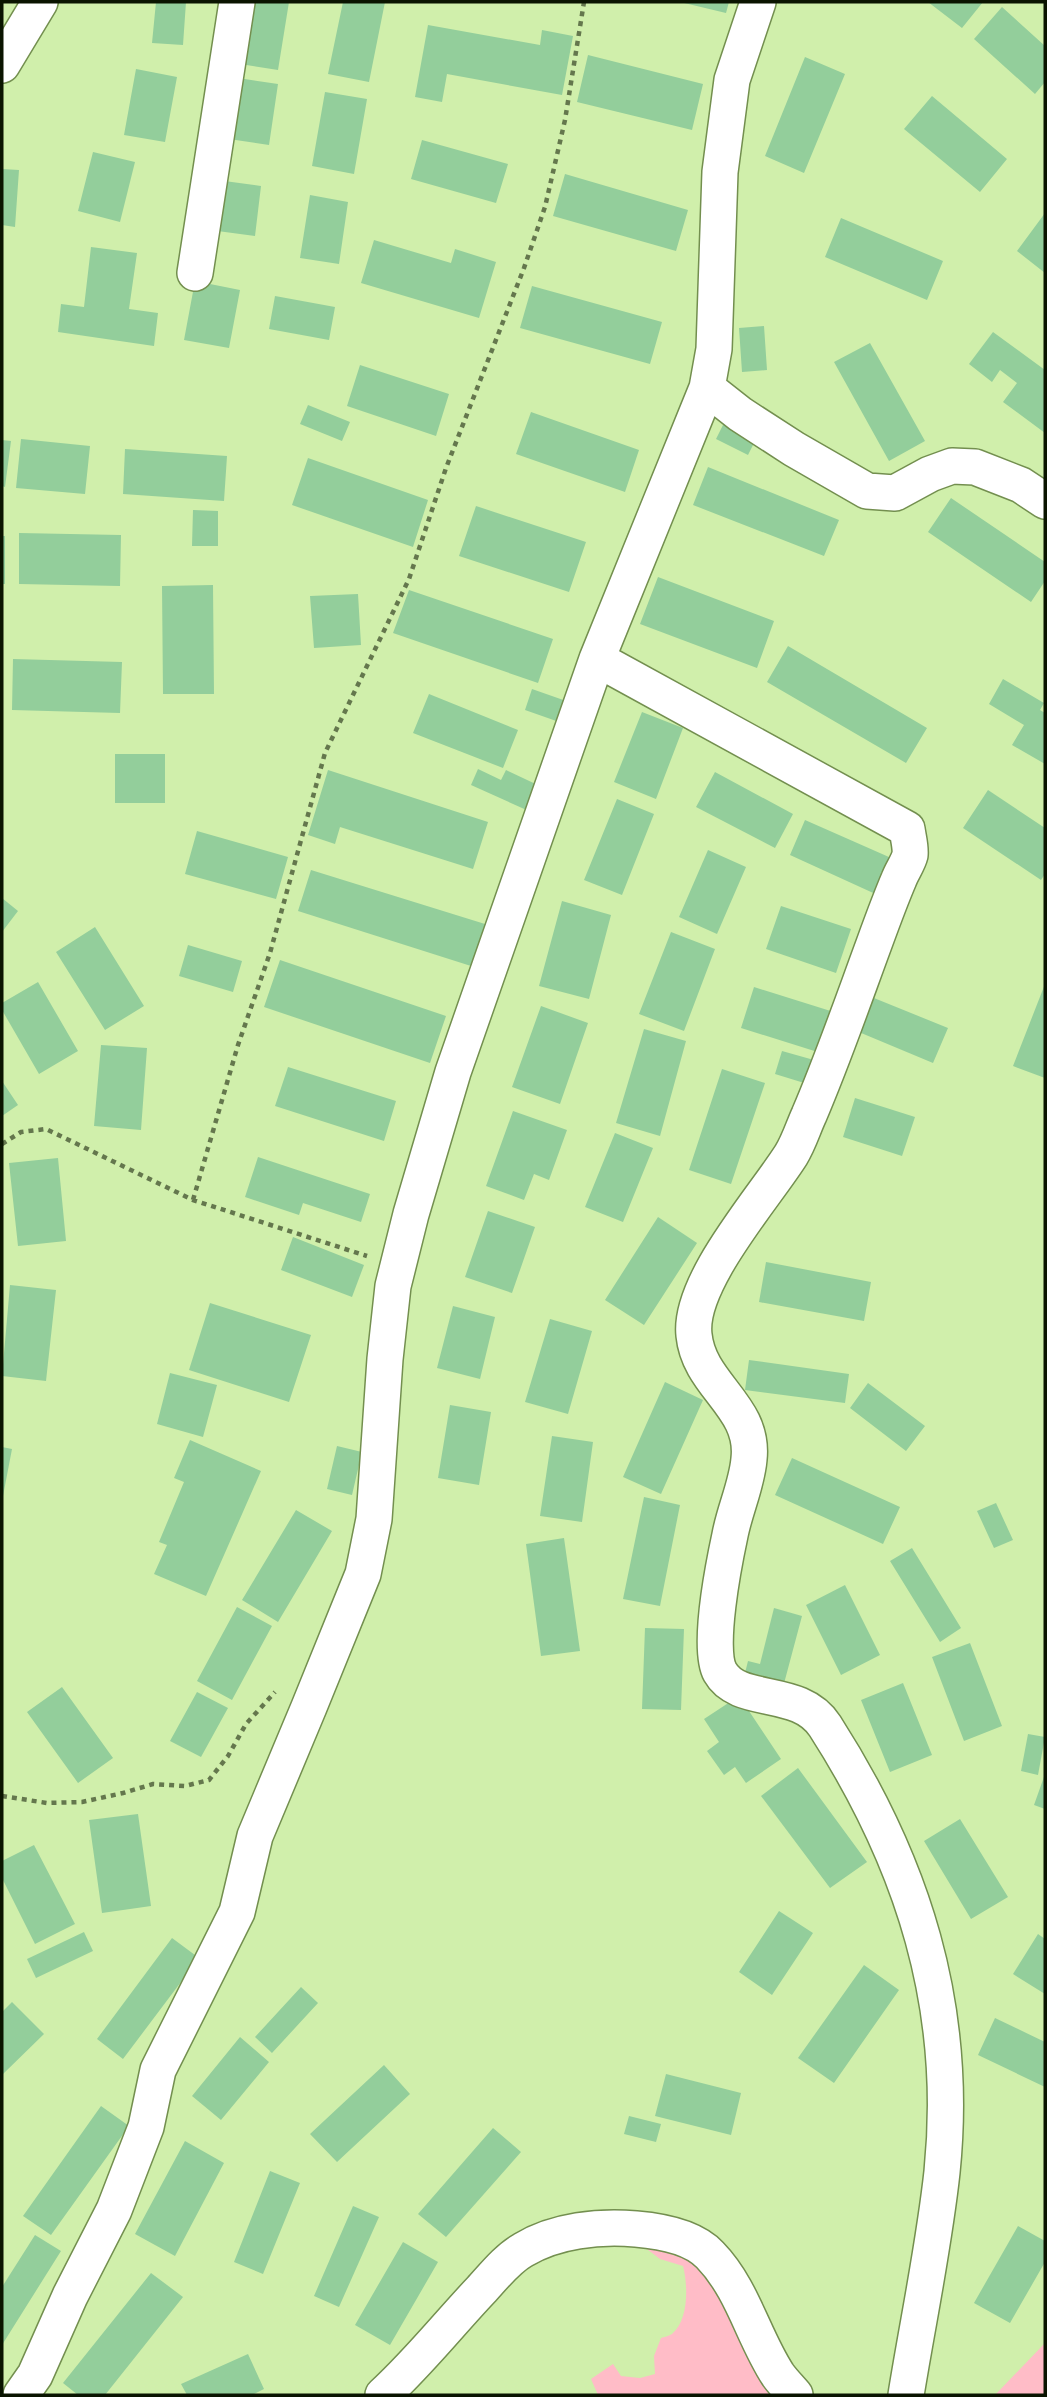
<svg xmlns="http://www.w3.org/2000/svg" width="1047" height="2397" font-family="Cabin,sans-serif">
<rect width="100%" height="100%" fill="#d0efab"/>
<path fill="#ffbcc7" d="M639,2243L692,2261L712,2280L777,2395H598L591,2379L613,2364L621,2376L640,2378L655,2374L654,2356L661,2338C664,2337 669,2336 672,2334C689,2320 688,2285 683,2266L660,2259Z
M1045,2343V2395H995Z"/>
<path fill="#93ce9b" d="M156,2H186L183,45L152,43Z
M250,2H289L278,70L240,64Z
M343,2H385L369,82L328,74Z
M680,2H729L726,13Z
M928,2H983L962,28Z
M1002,7L1045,46V82L1035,94L974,39Z
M428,25L540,45L542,30L573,36L562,95L447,74L442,102L415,97Z
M588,55L703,84L692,130L577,102Z
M805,57L845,74L804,173L765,156Z
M136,69L177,77L165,142L124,135Z
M238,78L278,84L269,145L229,139Z
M325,92L367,99L354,174L312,166Z
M932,96L1007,159L980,192L904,129Z
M422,140L508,164L496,203L411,179Z
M93,152L135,162L120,222L78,211Z
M2,169L19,170L15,227L2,225Z
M565,174L688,210L676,251L553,216Z
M217,180L261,186L255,236L210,230Z
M310,195L348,202L339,264L300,258Z
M1045,213V273L1017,251Z
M841,218L943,261L927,300L825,257Z
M374,240L451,263L455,249L496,262L479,318L361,283Z
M91,247L137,253L129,309L158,313L154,346L58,332L61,304L84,307Z
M195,281L240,290L229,348L184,340Z
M532,286L662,322L650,364L520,328Z
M275,296L335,307L329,340L269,329Z
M764,326L767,370L742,372L739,328Z
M993,332L1045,370V433L1003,402L1017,383L1000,370L992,382L969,364Z
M870,343L925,441L889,461L834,362Z
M360,365L449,394L436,436L347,406Z
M308,405L350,422L342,441L300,424Z
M531,412L639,450L625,492L516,454Z
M724,423L756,439L748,455L716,439Z
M21,439L90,446L85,494L16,488Z
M2,440L11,441L5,487L2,486Z
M125,449L227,456L224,501L123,494Z
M308,458L428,500L413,547L292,505Z
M708,467L839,520L824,556L693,505Z
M951,498L1045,562V581L1031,602L928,532Z
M476,506L586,542L569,592L459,556Z
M193,510L218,511V546H192Z
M19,533L121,535L120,586L19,584Z
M2,536H5V584H2Z
M658,577L774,621L757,668L640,624Z
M213,585L214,694H163L162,586Z
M409,590L553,639L538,683L393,633Z
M358,594L361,645L314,648L310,596Z
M788,646L927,728L906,763L767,682Z
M13,659L122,662L120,713L12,710Z
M1003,679L1044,703L1040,710L1045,713V764L1012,745L1024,725L989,704Z
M532,689L569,702L562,723L525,710Z
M429,694L518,730L503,768L413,733Z
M642,712L683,728L656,799L614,782Z
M115,754H165V803H115Z
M478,769L501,780L506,770L542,787L531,812L471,785Z
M328,770L488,822L473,869L340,827L335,844L308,835Z
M715,772L793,814L775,848L696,807Z
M988,790L1045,828V874L1041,880L963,828Z
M617,799L654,814L622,895L584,880Z
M805,820L898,861L882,897L790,855Z
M197,831L288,857L276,899L185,874Z
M708,850L746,867L717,934L679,917Z
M311,870L485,924L471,966L298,911Z
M2,898L18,911L2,932Z
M562,901L611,915L589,999L539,986Z
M781,906L851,929L836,973L766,949Z
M95,927L144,1006L105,1030L56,952Z
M671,932L715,949L684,1031L639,1014Z
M188,945L242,961L233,992L179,976Z
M280,960L446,1016L430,1063L264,1007Z
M38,982L78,1051L39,1074L2,1010V1003Z
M1045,984V1078L1013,1066Z
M754,987L837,1013L824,1054L741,1028Z
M869,996L948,1028L933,1063L854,1030Z
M541,1006L588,1023L560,1104L512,1087Z
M644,1029L686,1041L660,1136L616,1123Z
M101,1045L147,1048L141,1130L94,1126Z
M782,1051L821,1062L814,1086L775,1074Z
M288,1067L396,1101L384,1141L275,1106Z
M722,1069L765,1083L731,1184L689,1170Z
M2,1081L18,1105L2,1116Z
M855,1098L915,1117L902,1156L843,1137Z
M513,1111L567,1130L549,1180L534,1174L524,1200L486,1186Z
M615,1133L653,1148L623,1222L585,1207Z
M258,1157L370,1194L361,1222L303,1203L299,1215L245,1197Z
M58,1158L66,1241L18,1246L9,1163Z
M488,1211L535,1227L512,1293L465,1277Z
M658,1217L697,1243L644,1325L605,1300Z
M293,1237L364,1265L352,1297L281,1270Z
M766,1262L871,1282L864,1321L759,1302Z
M10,1285L56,1290L46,1381L2,1376Z
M210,1303L311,1335L289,1402L189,1370Z
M453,1306L495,1317L480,1379L437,1368Z
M550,1319L592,1331L568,1414L525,1402Z
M749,1360L849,1374L845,1403L745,1390Z
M170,1373L217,1385L203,1437L157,1424Z
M665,1382L703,1400L661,1494L623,1477Z
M868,1383L925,1426L906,1451L850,1408Z
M450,1405L491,1412L479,1485L438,1478Z
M552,1436L593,1442L582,1522L540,1516Z
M190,1440L261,1471L206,1596L154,1574L167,1545L159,1542L184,1482L174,1478Z
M337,1446L362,1452L352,1495L327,1489Z
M2,1447L12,1449L3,1496H2Z
M792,1458L900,1507L883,1544L775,1495Z
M644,1497L680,1505L660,1606L623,1599Z
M996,1503L1013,1540L994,1548L977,1511Z
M296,1510L332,1531L278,1622L242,1600Z
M564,1538L580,1651L541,1656L526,1544Z
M912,1548L961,1628L940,1642L890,1561Z
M845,1585L880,1655L841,1675L806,1605Z
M237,1607L272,1626L232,1700L197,1681Z
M774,1608L802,1616L782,1691L743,1681L748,1661L760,1664Z
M645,1628L684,1629L681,1710L642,1709Z
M970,1643L1002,1726L964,1741L932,1657Z
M903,1683L932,1755L890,1772L861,1700Z
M62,1687L113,1758L78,1783L27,1712Z
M197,1692L228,1708L201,1757L170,1741Z
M739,1696L781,1759L746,1783L735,1767L724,1775L707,1751L719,1742L704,1719Z
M1028,1734L1045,1737L1038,1775L1021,1771Z
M798,1768L867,1862L830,1888L761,1796Z
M1045,1774V1809L1034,1805Z
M138,1814L151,1906L102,1913L89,1820Z
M960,1819L1008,1897L971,1919L924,1841Z
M34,1845L75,1924L35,1944L2,1878V1861Z
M779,1911L813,1933L772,1995L739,1972Z
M84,1932L93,1951L36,1978L27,1959Z
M1038,1934L1045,1939V1994L1013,1974Z
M172,1938L199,1958L123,2059L97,2039Z
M864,1965L899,1990L834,2083L798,2058Z
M301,1987L318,2003L272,2053L255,2037Z
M12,2002L44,2034L2,2075V2012Z
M995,2018L1045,2042V2087L978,2055Z
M240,2037L269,2062L221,2120L192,2096Z
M384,2065L410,2094L337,2162L310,2134Z
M666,2074L741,2093L731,2135L655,2116Z
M101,2106L129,2126L51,2235L23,2216Z
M629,2116L661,2124L656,2142L624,2134Z
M493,2128L521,2152L446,2237L418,2214Z
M185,2141L224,2163L175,2256L135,2234Z
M270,2171L300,2183L263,2274L234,2262Z
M353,2206L379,2217L339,2307L314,2296Z
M1018,2226L1045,2241V2262L1010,2323L974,2303Z
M35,2235L61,2251L2,2345V2287Z
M403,2242L438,2262L390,2345L355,2325Z
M151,2273L183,2297L105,2395H78L63,2383Z
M248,2354L264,2389L252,2395H187L181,2384Z"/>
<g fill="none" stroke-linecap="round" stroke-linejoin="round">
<g stroke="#738f4f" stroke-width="38">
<path id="minor" d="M2,65L40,2
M195,273L237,2
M707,388L740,414L794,449L867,491L895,493L930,474L952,466L975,467L1021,485L1045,501
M597,659L907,829C908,837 911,847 910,855C908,863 902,871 899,879C890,900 882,922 874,944C853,1001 833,1059 809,1115C803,1128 799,1142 791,1155C763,1199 688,1283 694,1335C699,1386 755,1406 749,1459C747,1484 735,1509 730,1535C724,1563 707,1649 720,1672C739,1706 799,1686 825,1726C913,1863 959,2007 942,2172C934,2246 918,2321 906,2395
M21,2395L35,2375L70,2296L114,2210L146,2127L158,2070L237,1912L255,1836L309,1707L363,1574L374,1519L385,1359L393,1286L411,1214L453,1072L597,659L707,388L714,349L720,172L732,80L758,2
M383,2395C418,2363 448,2325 481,2290C493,2277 507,2259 523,2250C556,2230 599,2226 636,2229C660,2231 693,2237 710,2255C743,2289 753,2337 778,2375C783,2382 790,2389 795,2395"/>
</g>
<path stroke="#64774d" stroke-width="4.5" stroke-dasharray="5 5" stroke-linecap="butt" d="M2,1144L21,1132L46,1129L193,1200L367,1256
M193,1200L238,1045L270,953L325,753L409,579L446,468L524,268L545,207L565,120L584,2
M2,1796L47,1803L82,1802L123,1793L153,1784L185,1786L209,1780L228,1756L246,1724L275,1692"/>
<use href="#minor" stroke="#fff" stroke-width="35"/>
</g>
<rect width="1047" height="2397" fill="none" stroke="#0a1400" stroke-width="7"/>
</svg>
